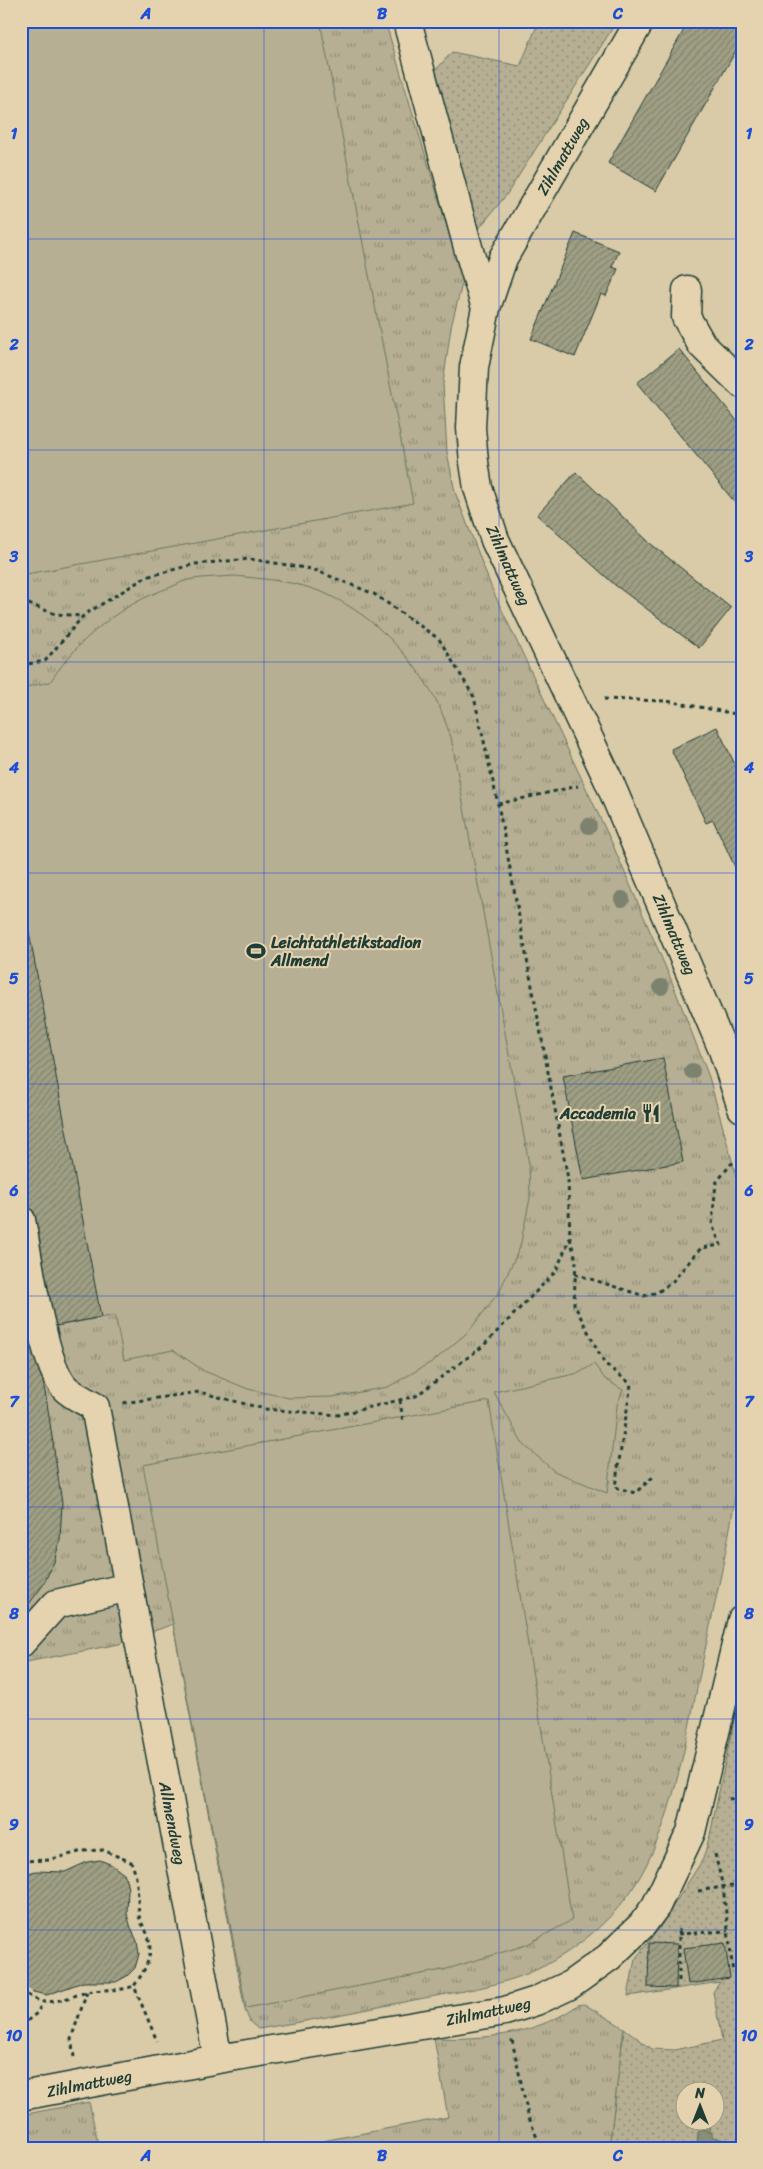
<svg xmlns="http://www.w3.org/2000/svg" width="763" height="2169" font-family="Sriracha,sans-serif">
<defs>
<pattern id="grass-dots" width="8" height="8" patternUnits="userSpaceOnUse" patternTransform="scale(1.25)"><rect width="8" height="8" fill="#b6af93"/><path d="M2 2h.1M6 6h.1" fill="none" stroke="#939079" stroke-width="1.8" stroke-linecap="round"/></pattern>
<pattern id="park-tufts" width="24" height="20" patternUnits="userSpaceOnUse" patternTransform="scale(1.25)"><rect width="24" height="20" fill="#b6af93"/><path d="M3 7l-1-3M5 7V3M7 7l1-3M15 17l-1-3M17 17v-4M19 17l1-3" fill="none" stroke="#939079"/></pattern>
<pattern id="water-ripples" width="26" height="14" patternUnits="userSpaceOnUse" patternTransform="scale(1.25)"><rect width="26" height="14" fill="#8a8e77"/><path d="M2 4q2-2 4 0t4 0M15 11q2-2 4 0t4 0" fill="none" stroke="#707562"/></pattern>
<pattern id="building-hatch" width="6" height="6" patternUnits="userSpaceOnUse" patternTransform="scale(1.25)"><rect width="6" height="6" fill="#9f9f84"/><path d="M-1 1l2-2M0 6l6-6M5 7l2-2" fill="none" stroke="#81836d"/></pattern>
</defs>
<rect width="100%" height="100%" fill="#d9caa8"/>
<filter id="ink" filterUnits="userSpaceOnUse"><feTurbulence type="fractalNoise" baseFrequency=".02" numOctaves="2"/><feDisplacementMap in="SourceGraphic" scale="10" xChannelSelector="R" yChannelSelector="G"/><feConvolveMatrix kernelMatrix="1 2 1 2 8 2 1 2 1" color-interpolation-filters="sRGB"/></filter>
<g filter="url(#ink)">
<path fill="url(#grass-dots)" stroke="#6a7664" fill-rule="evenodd" d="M539,21H617L507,194L477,231L435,71L452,52L520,66Z
M742,1682V2148H609L624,2028L652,2049L675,2050L722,2040L713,1992L720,1982L628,1996L635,1959L658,1930L703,1859L710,1835ZM686,2092H716V2122H686Z"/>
<path fill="url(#park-tufts)" stroke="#6a7664" d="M21,21H385L463,280L451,327L443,384L447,452L455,492L492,589L612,843L672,982L709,1077L736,1175L742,1222V1433C737,1512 717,1591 701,1669C686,1739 673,1827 633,1888C612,1920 578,1948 544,1966C507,1985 464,1991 424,1998C369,2009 314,2020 258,2029L250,2022L245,2010L173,1624L119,1644L21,1663Z
M584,2004L624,2028L609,2148H286L448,2117L434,2038C483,2040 537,2035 578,2005Z
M89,2102L99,2148H21V2115Z"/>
<path fill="#b6af93" stroke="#6a7664" d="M21,21H320L413,503L21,575Z
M235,576C264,579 296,581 324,593C372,614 410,654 435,698C442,710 446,725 451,737L529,1164L530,1198L520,1247L499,1292L469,1331L435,1360L388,1387L333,1397L289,1398L248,1389L204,1371L173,1350L124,1360L115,1315L51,1327L21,1170V688L50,682C79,638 121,604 171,587C178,584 185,580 193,579C206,577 221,577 235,576Z
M594,1364L605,1379L623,1390L617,1405L607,1493L554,1471L522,1443L494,1392L579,1373Z
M489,1401L572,1920L526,1945L447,1969L246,2008L143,1465Z"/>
<path fill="url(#water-ripples)" stroke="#5f6e5c" d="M708,2124L713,2137L728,2141L729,2148H697L698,2132Z"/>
<path fill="url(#building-hatch)" stroke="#1f3d34" d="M689,21H735L742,25V40L656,191L608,163Z
M575,233L619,251L612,267L618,269L606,296L601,294L575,357L531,339Z
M679,349L742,427V511L637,383Z
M576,472L651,544L731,608L699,648L615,585L537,515Z
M717,727L742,779V882L713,820L706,823L671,749Z
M21,889L101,1317L51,1327L21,1169Z
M663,1058L683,1162L583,1180L563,1076Z
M21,1264L47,1403L62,1503L60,1540L54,1562L43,1585L21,1615Z
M100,1860L112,1865L125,1875L128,1889L127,1914L131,1928L137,1941L139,1954L135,1968L127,1976L116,1982H83L47,1995L33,1992L21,1981V1875L36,1871L65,1872L87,1862Z
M742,1892V1910H740L738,1893Z
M649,1943L677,1944L676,1988L648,1987Z
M725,1943L730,1978L688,1984L683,1948Z"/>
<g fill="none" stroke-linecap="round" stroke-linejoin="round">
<g stroke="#1f3d34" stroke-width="31">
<path id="minor" d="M407,21L469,251L486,308
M640,21L503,258L486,308L474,367L471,428L474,462L478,488L495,540L608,779L723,1050L742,1108
M687,290L686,317L702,345L742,384
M21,1220C28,1257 42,1364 65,1388C73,1396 86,1401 95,1407L218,2059
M21,1643L56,1604L129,1587
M21,2096L218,2059L505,2011L536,2001L570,1985L609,1957L642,1925L656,1906L691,1832L742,1620"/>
</g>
<path stroke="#1f3d34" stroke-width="3" stroke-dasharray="4 4" stroke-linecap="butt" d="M21,601L55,614L83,616
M21,665L45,661L84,615L146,577L195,564L250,559L312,569L374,594L439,639L474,697L498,804L568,1179L570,1238L556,1271L483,1346L416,1396L338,1415L265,1409L199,1392L123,1403
M604,699L667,701L742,715
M498,804L578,786
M570,1238L576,1260L574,1304L604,1363L631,1384L615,1487L635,1493L653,1477
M575,1274L644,1296L658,1292L672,1282L701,1248L721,1245L712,1225L716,1183L731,1164L742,1158
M400,1400L403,1422
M729,1799L742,1797
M715,1854L723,1887L742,1885
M21,1861L49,1860L83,1851L103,1850L131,1862C139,1879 137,1896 139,1915C140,1923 146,1929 148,1936C154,1956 145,1970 134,1986L157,2041
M698,1891L723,1887L733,1973
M678,1934L728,1931
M679,1981V1927
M21,1990C27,1995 38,2002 46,2002C60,2002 74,1995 88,1992C104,1988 119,1992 134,1986
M21,2026L37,2013L43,2002
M512,2040L528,2115L541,2148
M74,2057L71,2039L87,1992"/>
<use href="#minor" stroke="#e5d3b0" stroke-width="28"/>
</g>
<g fill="#7b826e">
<circle cx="589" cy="826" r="8"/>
<circle cx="622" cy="899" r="8"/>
<circle cx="661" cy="987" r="8"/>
<circle cx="692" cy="1071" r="8"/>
</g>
</g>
<path fill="none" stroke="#1d4ed8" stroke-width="1" stroke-opacity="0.55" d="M264,21V2148M499,21V2148M21,239H742M21,450H742M21,662H742M21,873H742M21,1084H742M21,1296H742M21,1507H742M21,1719H742M21,1930H742"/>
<defs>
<g id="stadium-bare" transform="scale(1.5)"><path d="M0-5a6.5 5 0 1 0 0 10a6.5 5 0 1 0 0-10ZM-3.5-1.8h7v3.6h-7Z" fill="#1f3d34" stroke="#e5d3b0" stroke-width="2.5" paint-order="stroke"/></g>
<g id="restaurant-bare" transform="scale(1.5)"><path d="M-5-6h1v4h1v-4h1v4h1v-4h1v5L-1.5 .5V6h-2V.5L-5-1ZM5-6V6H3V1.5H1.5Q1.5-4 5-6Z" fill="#1f3d34" stroke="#e5d3b0" stroke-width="2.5" paint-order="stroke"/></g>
</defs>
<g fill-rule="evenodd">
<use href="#stadium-bare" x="256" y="951"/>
<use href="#restaurant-bare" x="651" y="1113"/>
</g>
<g text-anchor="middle" stroke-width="4" stroke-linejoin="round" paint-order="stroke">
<g font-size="16" fill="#1f3d34" stroke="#e5d3b0">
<text transform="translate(562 156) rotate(-60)" y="6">Zihlmattweg</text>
<text transform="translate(509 565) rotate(66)" y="6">Zihlmattweg</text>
<text transform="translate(675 934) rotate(67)" y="6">Zihlmattweg</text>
<text transform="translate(173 1823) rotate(79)" y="6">Allmendweg</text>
<text transform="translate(488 2011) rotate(-12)" y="6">Zihlmattweg</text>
<text transform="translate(89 2083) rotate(-11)" y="6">Zihlmattweg</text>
</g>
<g font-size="16" font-weight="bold" fill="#1f3d34" stroke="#e5d3b0" text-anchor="start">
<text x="271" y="948">Leichtathletikstadion<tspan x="271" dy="18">Allmend</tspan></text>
<text x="636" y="1119" text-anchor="end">Accademia</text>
</g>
</g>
<rect width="763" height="2169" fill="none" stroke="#e5d3b0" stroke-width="55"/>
<g transform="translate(700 2106)"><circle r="24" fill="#e5d3b0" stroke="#96977e"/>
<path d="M0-4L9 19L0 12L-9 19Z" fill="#1f3d34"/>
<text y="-8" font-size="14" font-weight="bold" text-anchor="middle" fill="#1f3d34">N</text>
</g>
<rect x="28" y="28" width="708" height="2114" fill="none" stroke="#1d4ed8" stroke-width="2"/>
<g font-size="16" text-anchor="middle" font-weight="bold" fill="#1d4ed8">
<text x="146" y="19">A</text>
<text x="382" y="19">B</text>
<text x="618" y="19">C</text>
<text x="14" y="139">1</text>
<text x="749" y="139">1</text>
<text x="14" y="350">2</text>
<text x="749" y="350">2</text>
<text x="14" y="562">3</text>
<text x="749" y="562">3</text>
<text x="14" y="773">4</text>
<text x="749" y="773">4</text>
<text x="14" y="984">5</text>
<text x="749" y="984">5</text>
<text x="14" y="1196">6</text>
<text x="749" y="1196">6</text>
<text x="14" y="1407">7</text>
<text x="749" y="1407">7</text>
<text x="14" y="1619">8</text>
<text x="749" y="1619">8</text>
<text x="14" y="1830">9</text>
<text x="749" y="1830">9</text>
<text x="14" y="2041">10</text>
<text x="749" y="2041">10</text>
<text x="146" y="2161">A</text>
<text x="382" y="2161">B</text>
<text x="618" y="2161">C</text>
</g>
</svg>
